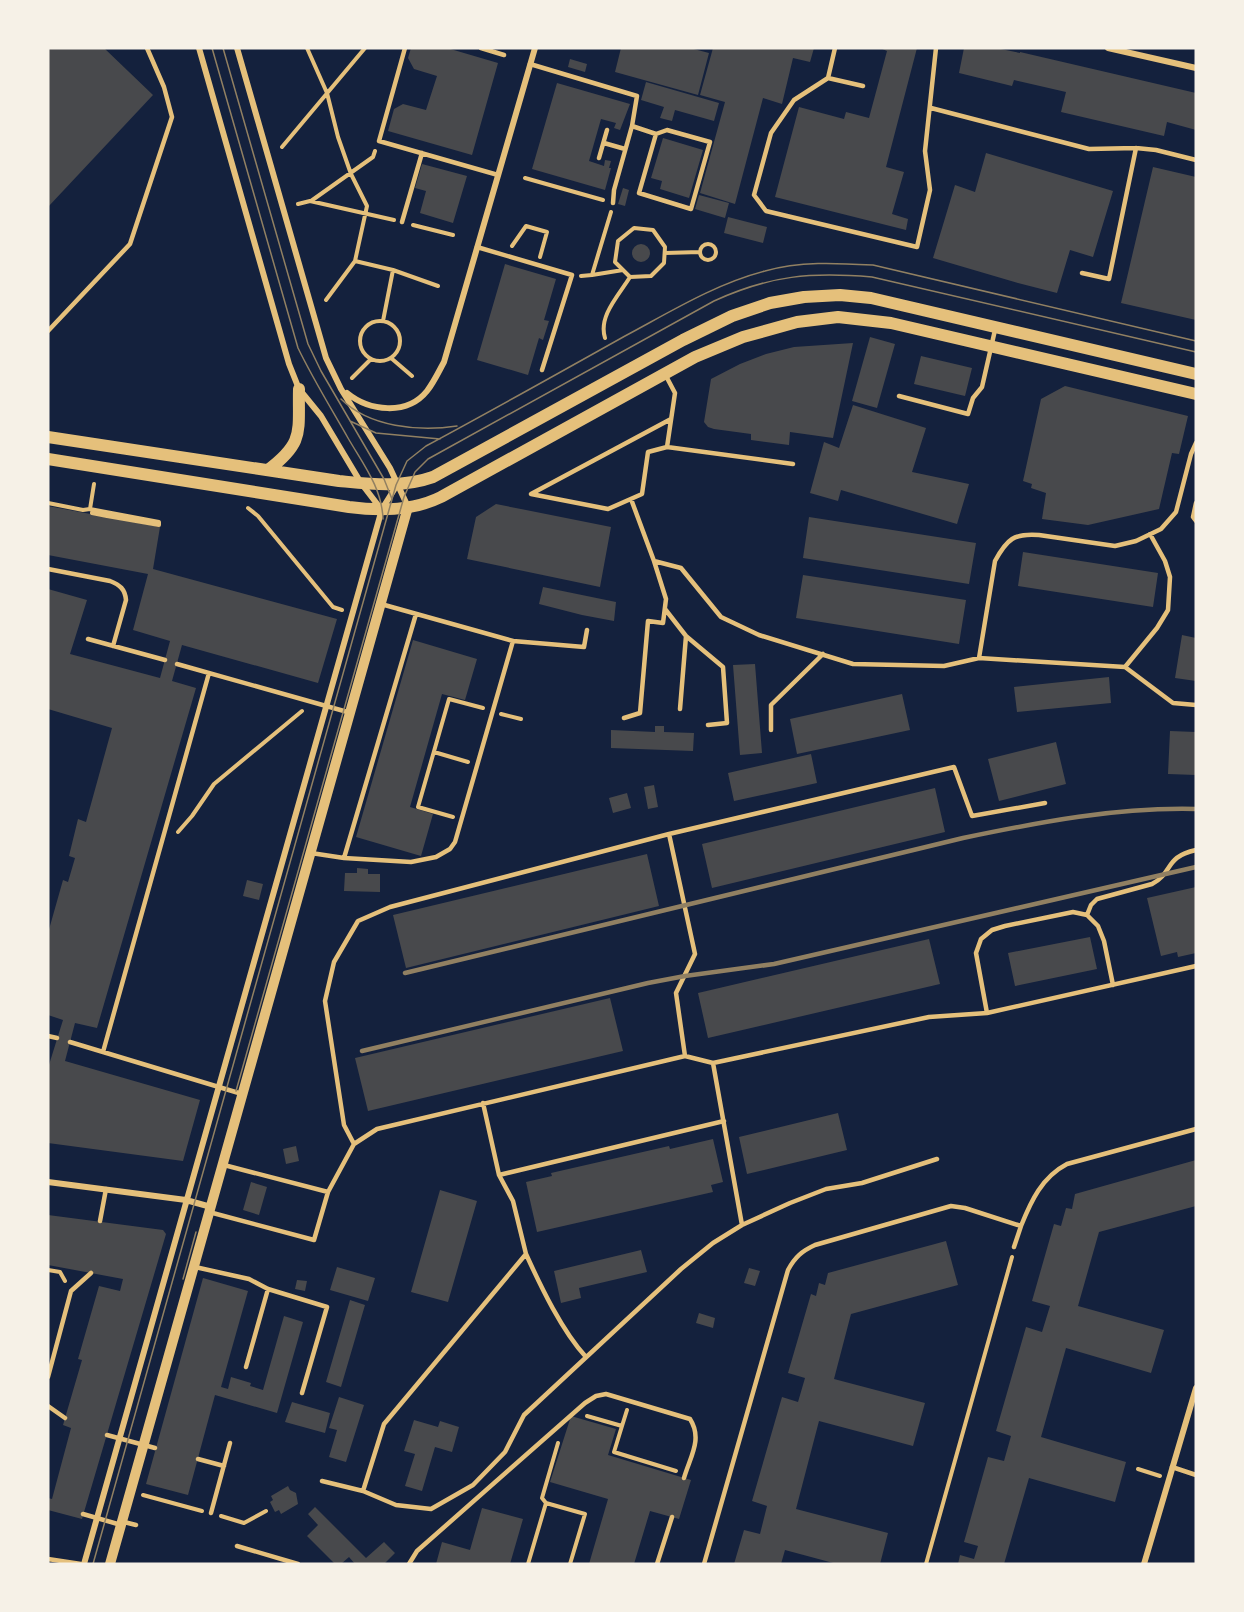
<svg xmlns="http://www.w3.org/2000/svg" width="1244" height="1612" font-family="'Fira Sans',sans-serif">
<rect width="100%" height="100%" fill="#14213d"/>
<path fill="#48494c" d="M48,48H104L153,95L48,207Z
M411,48H447L498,63L472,155L388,131L394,109L403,104L426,110L437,76L414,69L408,58Z
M621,48H690L709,53L698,95L615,72Z
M713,48H814L810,62L793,58L782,104L763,98L735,204L700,193L725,102L700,95Z
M880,48H917L886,167L904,172L892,214L908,219L906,230L775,197L799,107L844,119L846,112L869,118L887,51Z
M964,48H996L1020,53V52L1196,93V130L1167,122L1164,136L1061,112L1066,92L1014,80L1012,86L959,73Z
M570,59L587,64L585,72L568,67Z
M646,82L719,103L714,121L675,110L672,121L660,118L664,107L641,100Z
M557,83L630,104L620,130L614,128L616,123L601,119L589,161L604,166L605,160L611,161L609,168H611L605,190L532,169Z
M663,138L703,150L689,198L660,189L662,181L651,178Z
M986,153L1113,191L1093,257L1070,250L1057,293L1018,283L933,258L955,185L975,192Z
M422,164L467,176L453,223L420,213L426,191L415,188Z
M1153,167L1196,177V320L1121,303Z
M623,188L629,190L625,206L618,204Z
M699,195L729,203L725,218L695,209Z
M728,217L767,227L763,243L724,233Z
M632 253a9 9 0 1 1 18 0a9 9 0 1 1-18 0Z
M505,264L556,279L544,320L549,321L543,340L539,338L528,375L477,360Z
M870,337L895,344L877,408L852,401Z
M853,343L833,438L790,432L789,445L751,440V434L714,429L708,427L704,422L711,379L740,364L766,354L794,347Z
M921,356L972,368L965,396L914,384Z
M1065,386L1188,416L1179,454L1172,453L1159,509L1088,525L1042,519L1046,493L1031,488L1032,484L1023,481L1041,399Z
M853,405L926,428L912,472L969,484L957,524L841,490L838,501L810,493L824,442L839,448Z
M496,504L611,527L600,587L467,559L476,517Z
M48,506L160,527L153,569L337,619L318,683L182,645L172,681L196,688L97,1028L75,1023L65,1061L200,1100L183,1161L48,1143V1068L63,1020L48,1015V933L63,880L68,882L75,858L69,856L78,819L86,822L112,728L48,709V589L87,600L70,654L160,678L170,641L133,630L148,574L48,555Z
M809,517L976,543L969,584L803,558Z
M1023,552L1158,573L1153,607L1018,586Z
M803,575L966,600L959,644L796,618Z
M543,587L616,602L614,621L582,615L539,604Z
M1182,635L1196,638V681L1175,678Z
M413,640L477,659L465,700L442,694L410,807L433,814L421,856L356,837Z
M755,664L762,753L740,755L733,665Z
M1109,677L1111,703L1017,712L1014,687Z
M902,694L910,730L797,754L790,719Z
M655,726H664V732L694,733L693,751L611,748V730L655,732Z
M1170,731L1196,732V775L1168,774Z
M1056,742L1066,784L999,801L988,759Z
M811,754L817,783L734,801L728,773Z
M654,785L658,807L648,809L644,787Z
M935,788L945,832L712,888L702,844Z
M627,793L631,808L613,813L609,798Z
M647,854L659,906L406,968L393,915Z
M357,868L368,869V874H380V892L344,891L345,873H357Z
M247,880L263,884L259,900L243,896Z
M1196,887V953L1178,957L1177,952L1161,956L1147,898Z
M1090,937L1097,969L1015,986L1008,953Z
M929,939L940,984L708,1038L698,993Z
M610,998L623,1051L368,1111L355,1058Z
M838,1113L847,1150L747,1174L739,1137Z
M713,1139L723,1182L711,1185L713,1192L537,1232L526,1182L552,1176L551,1173L669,1146L670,1149Z
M296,1146L299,1161L286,1164L283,1149Z
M1196,1160V1206L1099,1232L1078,1306L1164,1330L1151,1373L1066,1348L1041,1437L1126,1462L1115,1502L1029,1478L1004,1564H958L960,1555L974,1559L978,1546L964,1542L988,1457L1004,1461L1011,1436L996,1431L1026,1327L1042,1332L1050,1306L1032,1301L1054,1224L1061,1226L1066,1208L1072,1209L1075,1194Z
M251,1182L267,1187L259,1215L243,1210Z
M440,1190L477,1201L448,1302L411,1292Z
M48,1215L163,1230L166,1234L82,1519L48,1510V1498L52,1499L71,1428L63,1425L82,1360L78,1359L99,1286L120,1291L123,1279L48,1265Z
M946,1241L958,1285L851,1314L834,1379L925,1403L913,1446L819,1421L796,1509L888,1533L880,1564H837L785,1550L781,1564H734L744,1530L760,1534L767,1506L752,1501L782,1397L798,1402L805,1378L788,1373L811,1294L816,1296L819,1283L825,1285L828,1273Z
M641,1250L647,1272L579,1288L581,1298L561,1303L554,1271Z
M337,1267L375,1278L368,1301L330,1290Z
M749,1268L760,1271L755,1286L744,1283Z
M203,1278L248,1291L221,1387L228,1389L231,1377L251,1383L250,1386L263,1390L284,1316L303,1322L277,1413L215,1395L188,1495L146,1484Z
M297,1280L307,1281L305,1291L295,1289Z
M350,1300L365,1305L341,1387L326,1382Z
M699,1313L715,1318L713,1328L696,1323Z
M339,1397L364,1405L346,1462L329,1457L337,1430L329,1428Z
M292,1402L330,1413L325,1433L285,1422Z
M571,1416L616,1429L608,1455L691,1480L679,1519L650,1511L634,1564H589L608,1499L550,1482Z
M414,1420L438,1427L440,1421L459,1427L452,1452L435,1447L422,1491L405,1486L415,1454L404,1451Z
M288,1486L290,1490L296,1493L298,1504L281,1514L279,1510L275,1512L270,1502L273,1500L271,1496Z
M315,1507L366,1558L384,1542L395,1553L384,1564H355L349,1557L341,1564H335L307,1536L318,1525L308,1514Z
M482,1508L523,1519L510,1564H436L442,1542L470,1550Z"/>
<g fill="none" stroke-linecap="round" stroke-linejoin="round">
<path stroke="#e5c07b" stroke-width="4" d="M307,48L327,93L338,137L351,174L367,206L355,261L326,300
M282,147L365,48
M525,178L603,200
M311,201L373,157L375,151
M298,204L310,201L394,220
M413,225L453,235
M634,228L653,230L665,247L664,263L651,276L630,277L615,262L618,241Z
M700 252a8 8 0 1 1 16 0a8 8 0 1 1-16 0Z
M512,246L526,226L547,232L540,257
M665,253L700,252
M355,261L393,270L438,286
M592,275L623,270
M581,276L592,275L611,212
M383,321L393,270
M360 341a20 20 0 1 1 40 0a20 20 0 1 1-40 0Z
M605,338C598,316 619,295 630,277
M391,358L412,376
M352,378L371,359
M94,484L90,509L159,522V525L107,516
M48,503L83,510L90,509
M248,508L258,516L333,607L342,610
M93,510L92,513L107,516
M501,714L521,719
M434,752L468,762
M453,817L418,807L449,699L483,708
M178,832L192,816L214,784L302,711
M48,1270L60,1272L65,1281
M587,1416L622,1426L614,1452L676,1471
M622,1426L627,1410
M1138,1469L1160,1476
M143,1495L202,1511
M546,1503L542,1498L558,1443
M221,1516L244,1523L266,1511
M528,1564L546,1503L585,1514L570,1564
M926,1564L1012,1257"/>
<path stroke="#e5c07b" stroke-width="4.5" d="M405,48L379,141L498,175
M481,48L504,55
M530,64L637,96L632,126L614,190L613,203
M828,78L835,48
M863,86L828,78L794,100L771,133L754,195L766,211L917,247L930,190L925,151L936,48
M931,108L1089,149L1136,148L1156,150L1196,160
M632,126L656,134L667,130L710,142L691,209L639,193L656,134
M604,143L625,149
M599,158L607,130
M402,222L422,153
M477,247L572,275L542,370
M1082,273L1109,279L1136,148
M48,331L130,244L172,117L164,87L147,48
M666,376L675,393L667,447L793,464
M899,396L968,414L973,398L982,387L995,330
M667,447L648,452L642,494L608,509L531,494L671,419
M631,499L654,561L681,568L721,617L759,635L853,664L944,666L979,658L1125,667
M1196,503L1193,517L1196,521
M1150,534L1165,561L1170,577L1168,610L1157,628L1125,667L1173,703L1196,705
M48,569L110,581C120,585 125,589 126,600L113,646
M381,604L513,641L584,647L587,630
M665,609L686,636L680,709
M686,636L723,667L727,723L708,725
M88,639L165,660
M979,658L995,561C1007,539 1014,533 1039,535L1115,546L1136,541L1161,529L1176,512L1191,454L1196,443
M177,664L351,713
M624,718L640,713L648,621L663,623L666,599L654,561
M771,730V705L823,654
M669,834L695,954L676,993L685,1056
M311,853L344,858L411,862L436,857L450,849L455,842L513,641
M344,858L416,614
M1087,915L1091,905L1097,899L1152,884C1174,872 1164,857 1196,850
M987,1013L976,953L981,939L992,930L1005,926L1073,912L1087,915L1098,926L1104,941L1113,985
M48,1036L57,1038
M70,1042L242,1094
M103,1052L209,673
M713,1063L742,1225
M354,1144L344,1125L325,1001L334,962L358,921L390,907L669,834L954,767L972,816L1045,803
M224,1165L328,1192L354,1144L377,1129L685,1056L713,1063L929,1017L987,1013L1196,966
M499,1175L724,1121
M209,1212L314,1240L328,1192
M100,1221L106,1189
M1014,1247L1021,1226
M526,1254C541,1287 562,1331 586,1357
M195,1267L249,1279L268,1289L327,1307L302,1393
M246,1367L268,1289
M48,1377L71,1291L91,1273
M48,1406L65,1418
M107,1435L155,1448
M198,1459L224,1466
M1172,1467L1196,1475
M322,1481L363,1491L396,1505L431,1509L473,1485L505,1452L524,1415L681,1269L713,1243L742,1225L790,1203L826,1189L862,1183L937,1159
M363,1491L384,1424L526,1254L513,1201L499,1175L483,1103
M211,1513L230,1443
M83,1514L121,1525
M124,1522L136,1525
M237,1546L298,1564
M48,1559L81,1564
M409,1564L417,1551L585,1403L596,1396L606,1394L690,1419C703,1439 690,1457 684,1478
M657,1564L672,1517
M704,1564L788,1270C795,1257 802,1251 815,1245L951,1206L965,1208L1021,1226C1031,1201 1042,1177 1067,1164L1196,1129"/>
<path stroke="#e5c07b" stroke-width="6" d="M199,48L289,364L299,389L321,416L361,483L381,509
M237,48L326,358L341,389L390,468L408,507
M1108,48L1196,68
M347,393C369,411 407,416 427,391C434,382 439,371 444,362L535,48
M48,1182L186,1200L211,1207
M84,1564L382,509L397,485
M1144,1564L1196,1388"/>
<path stroke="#e5c07b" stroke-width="10" d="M110,1564L408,507"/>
<path stroke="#e5c07b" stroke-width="12" d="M48,437L339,481C371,484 402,488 433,477L683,340L732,316L770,303L804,297L840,295L871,298L1196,374
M48,459L349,507C379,511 413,511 441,497L695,357L743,337L797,322L838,317L891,323L1196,394
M268,470C305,442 298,432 299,389"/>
<path stroke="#918062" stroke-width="1.5" d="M212,48L298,348C313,379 331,408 348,438C363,464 382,488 383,519
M223,48L308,344L321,371L384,479L392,499
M341,399C369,427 419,432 457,426
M350,421L376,433L440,439
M236,1091L404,497L415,472L428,459L714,301C771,275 811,272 872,277L1196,352
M183,1279L196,1232
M93,1564L396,485L407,461L426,446C493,410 559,373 625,336C670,312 715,284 765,271C800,261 836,263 873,265L1196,341"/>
<path stroke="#918062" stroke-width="4.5" d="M405,973L963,838C1040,822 1117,807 1196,809
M362,1051L648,983L685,976L774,964L1196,867"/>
</g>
<rect width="1244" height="1612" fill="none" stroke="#f6f1e7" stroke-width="99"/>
</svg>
